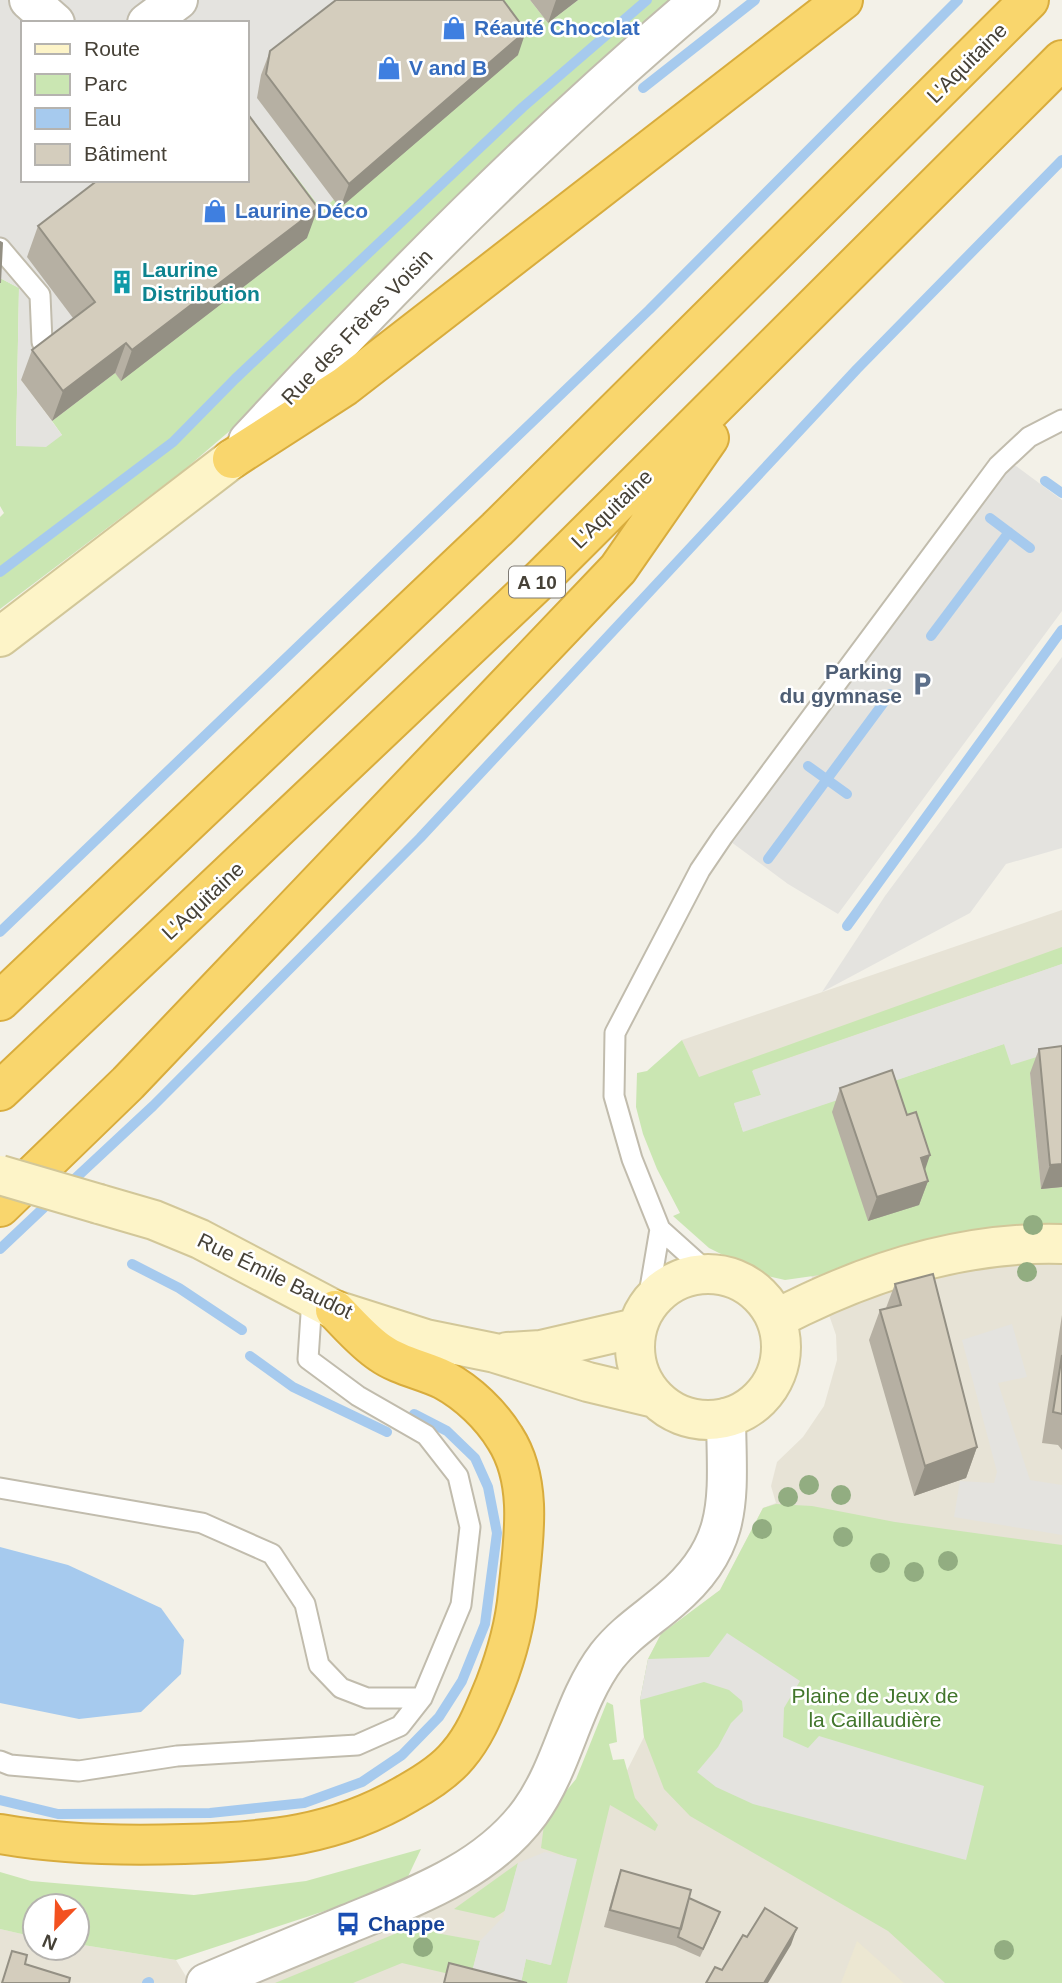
<svg xmlns="http://www.w3.org/2000/svg" width="1062" height="1983" font-family="Arial,sans-serif">
<rect width="100%" height="100%" fill="#f3f1e8"/>
<path fill="#e7e3d6" d="M1062,910V1983H206L517,1826L610,1804L644,1737L640,1700L648,1659L661,1634L720,1590L763,1508L776,1503L771,1486L777,1462L803,1437L824,1406L837,1360L836,1335L822,1295L698,1077L682,1040Z
M0,1929L35,1937V1948H77V1944L176,1960L190,1983H0Z"/>
<path fill="#ece7d2" d="M857,1941L904,1983H841Z"/>
<path fill="#cae6b2" d="M476,0H530L548,23L578,0H680L232,429L184,470L0,609V517L4,513L0,506V278L19,288L16,445L62,435L52,421L115,373L121,380L307,238L247,158V112L322,210L334,199Z
M1062,947V964L753,1070L761,1095L734,1104L743,1131L1004,1044L1062,1049L1030,1073L1041,1189L1062,1187V1231L917,1247L820,1275L785,1280L763,1275L709,1248L673,1216L680,1213L657,1169L643,1134L636,1107L637,1073L647,1071L682,1040L699,1077Z
M776,1504L812,1506L895,1522L1062,1545V1983H945L888,1931L690,1816L664,1789L644,1737L640,1700L648,1659L661,1634L720,1590L763,1508Z
M607,1702L613,1705L617,1742L609,1744L613,1760L624,1759L635,1798L658,1825L655,1831L610,1805L567,1983H521L526,1959L550,1965L576,1860L541,1848L545,1817L576,1779Z
M421,1849L404,1885L176,1960L77,1944V1906H35V1937L0,1929V1872L31,1881L194,1895L306,1881Z
M518,1863L506,1910L494,1918L454,1909Z
M424,1922L436,1933L480,1941L472,1972L445,1973L402,1963L353,1983H275Z"/>
<path fill="#e4e3df" d="M0,0H360L334,199L322,210L247,112V23H23V180H108L84,332L21,380L62,435L46,447L16,446L19,288L0,278Z
M998,466H1016L1062,500V611L838,914L788,884L723,836Z
M1062,657V848L1006,864L970,913L822,992L885,896Z
M1062,964V1049L1011,1065L1004,1044L743,1132L734,1103L761,1095L752,1071Z
M1012,1324L1027,1377L998,1383L1030,1480L1062,1485V1535L954,1517L960,1481L994,1483L997,1472L962,1340Z
M727,1633L800,1681L784,1708L783,1737L808,1748L819,1736L984,1786L966,1860L753,1804L716,1787L697,1772L718,1747L731,1723L743,1711L742,1701L729,1690L704,1682L640,1700L648,1659L709,1657Z
M545,1852L577,1859L551,1965L526,1959L521,1983L472,1972L480,1941L503,1917L518,1863Z"/>
<path fill="#a6caee" d="M0,1547L68,1565L161,1608L184,1640L181,1674L141,1712L79,1719L0,1703Z"/>
<g fill="none" stroke-linecap="round" stroke-linejoin="round">
<path stroke="#a6caee" stroke-width="10" d="M643,88L755,0
M1045,481L1062,493
M990,518L1030,548
M0,572L173,442L235,379L523,107L647,0
M931,636L1009,532
M808,766L847,794
M768,859L890,694
M847,926L1062,630
M0,932L649,310L958,0
M66,1187L153,1106L420,838L857,369L1062,160
M0,1249L54,1198
M132,1264L179,1288L242,1330
M250,1356L293,1387L387,1432
M0,1800L58,1814L210,1813L304,1803L362,1782L402,1755L439,1717L462,1681L485,1624L497,1533L488,1487L475,1458L447,1431L414,1414
M147,1983L149,1982"/>
<g stroke="#c1bcad" stroke-width="23">
<path id="lane" d="M0,248L40,295L42,342
M709,1273L660,1229L632,1159L614,1096L615,1033L700,870L723,836L998,466L1029,437L1062,420
M647,1306L660,1229
M0,1488L202,1523L272,1554L305,1604L319,1665L341,1688L367,1698H422
M0,1761L10,1765L79,1771L177,1756L357,1745L400,1726L422,1698L461,1605L470,1527L458,1476L426,1435L358,1396L308,1359L312,1299"/>
</g>
<g stroke="#c1bcad" stroke-width="42">
<path id="street" d="M29,0L55,23
M147,23L178,0
M248,441C391,286 539,136 700,0
M206,1983C253,1963 300,1944 348,1924C413,1897 486,1872 530,1812C564,1765 572,1702 607,1656C625,1633 648,1619 670,1600C736,1545 727,1496 726,1418"/>
</g>
<g stroke="#d2c799" stroke-width="42">
<path id="secondary" d="M0,637L232,459
M99,1204L154,1220L200,1239L335,1310L426,1339L495,1353L588,1382L655,1398
M635 1347a73 73 0 1 1 146 0a73 73 0 1 1-146 0Z
M776,1319C864,1273 961,1241 1062,1244
M507,1352L541,1350L636,1328"/>
</g>
<g stroke="#d8ac3d" stroke-width="42">
<path id="highway" d="M232,459L345,386L843,0
M0,1001L497,529L1029,0
M0,1091L544,576L1062,60
M0,1207L128,1083L618,569L709,438
M0,1834C61,1845 122,1846 184,1844C267,1842 336,1836 408,1793C426,1783 445,1771 458,1755C476,1734 485,1709 495,1685C507,1654 515,1625 518,1593C523,1543 534,1483 505,1438C491,1415 468,1393 444,1380C424,1370 399,1366 381,1353C364,1342 349,1324 335,1310"/>
</g>
<use href="#lane" stroke="#fff" stroke-width="19"/>
<use href="#street" stroke="#fff" stroke-width="38"/>
<use href="#secondary" stroke="#fdf4c8" stroke-width="38"/>
<use href="#highway" stroke="#f9d66d" stroke-width="38"/>
<g stroke="#d2c799" stroke-width="42" stroke-linecap="butt">
<path id="secondary-bridge" d="M0,1175L99,1204"/>
</g>
<use href="#secondary-bridge" stroke="#fdf4c8" stroke-width="38"/>
</g>
<g fill="#92ad81">
<circle cx="1033" cy="1225" r="10"/>
<circle cx="1027" cy="1272" r="10"/>
<circle cx="809" cy="1485" r="10"/>
<circle cx="841" cy="1495" r="10"/>
<circle cx="788" cy="1497" r="10"/>
<circle cx="762" cy="1529" r="10"/>
<circle cx="843" cy="1537" r="10"/>
<circle cx="948" cy="1561" r="10"/>
<circle cx="880" cy="1563" r="10"/>
<circle cx="914" cy="1572" r="10"/>
<circle cx="423" cy="1947" r="10"/>
<circle cx="1004" cy="1950" r="10"/>
</g>
<path fill="#b6b0a3" d="M530,0H578L548,23Z
M270,51L518,55L340,208L257,98L261,75Z
M38,226L307,238L121,381L115,373L52,421L21,380L32,350L73,318L27,257Z
M1062,1046V1187L1041,1189L1030,1073L1039,1049Z
M840,1088L925,1170L928,1181L919,1205L868,1221L832,1112Z
M895,1284L977,1447L966,1478L914,1496L869,1340L880,1310L886,1308Z
M1062,1315V1450L1058,1445L1042,1443Z
M621,1870L689,1898L717,1921L700,1957L675,1946L604,1927L615,1887Z"/>
<path fill="#949084" d="M556,0H578L548,23Z
M526,31L518,55L340,208L349,184Z
M318,208L307,238L121,381L132,350Z
M126,343L115,373L52,421L63,391Z
M930,1155L922,1179L921,1158Z
M1062,1164V1187L1041,1189L1050,1165Z
M928,1181L919,1205L868,1221L877,1197Z
M977,1447L966,1478L914,1496L925,1466Z
M797,1928L791,1945L768,1983H764Z"/>
<path fill="#d4cdbd" stroke="#949084" stroke-width="2" d="M336,0H503L526,31L349,184L266,74L270,51Z
M247,113L318,208L132,350L126,343L63,391L32,350L95,302L38,226L98,180H247Z
M0,242L2,243L0,283Z
M1062,1046V1164L1050,1165L1039,1049Z
M892,1070L907,1115L916,1112L930,1155L921,1158L928,1181L877,1197L840,1088Z
M933,1274L977,1447L925,1466L880,1310L901,1305L895,1284Z
M1062,1355V1414L1053,1412Z
M621,1870L691,1890L681,1929L610,1910Z
M689,1898L720,1912L703,1949L678,1937Z
M765,1908L797,1928L764,1983H706L715,1967L722,1970L743,1935L747,1937Z
M12,1951L27,1955L25,1964L70,1978L69,1983H2Z
M449,1963L527,1983H444Z"/>
<defs>
<g id="shop-bare" transform="scale(1.89)"><path d="M-5-2.5h2.3a2.7 3.5 0 0 1 5.4 0H5L5.5 6h-11ZM-1.5-2.5h3a1.5 2.3 0 0 0-3 0Z" fill="#3f7fe0" stroke="#fff" stroke-width="2.5" paint-order="stroke"/></g>
<g id="building-bare" transform="scale(1.89)"><path d="M-4-6H4V6H1V3H-1V6H-4ZM-2.5-4.3h1.7v1.8h-1.7ZM.8-4.3h1.7v1.8H.8ZM-2.5-1h1.7V.8h-1.7ZM.8-1h1.7V.8H.8Z" fill="#0f9aa8" stroke="#fff" stroke-width="2.5" paint-order="stroke"/></g>
<g id="parking-bare" transform="scale(1.89)"><path d="M-3.5-5.5H1a3.5 3.5 0 0 1 0 7H-1V5.5H-3.5ZM-1-3.4V-.6H.8a1.4 1.4 0 0 0 0-2.8Z" fill="#5c6f8a" stroke="#fff" stroke-width="2.5" paint-order="stroke"/></g>
<g id="bus-bare" transform="scale(1.89)"><path d="M-5-6H5V4H4V6H2V4H-2V6H-4V4H-5ZM-3.5-4V0h7V-4ZM-3.5 1.2v1.5H-2V1.2ZM2 1.2v1.5H3.5V1.2Z" fill="#1a4fb4" stroke="#fff" stroke-width="2.5" paint-order="stroke"/></g>
</defs>
<g fill-rule="evenodd">
<use href="#shop-bare" x="454" y="28"/>
<use href="#shop-bare" x="389" y="68"/>
<use href="#shop-bare" x="215" y="211"/>
<use href="#building-bare" x="122" y="282"/>
<use href="#parking-bare" x="922" y="684"/>
<use href="#bus-bare" x="348" y="1924"/>
</g>
<g text-anchor="middle" stroke-width="5" stroke-linejoin="round" paint-order="stroke">
<rect fill="#fff" stroke="#7e7a73" stroke-width="2" x="509" y="566.5" width="56" height="31" rx="5"/>
<g font-size="19" font-weight="bold" fill="#464137">
<text x="537" y="589">A 10</text>
</g>
<g font-size="21" font-weight="bold" fill="#366cbe" stroke="#fff" text-anchor="start">
<text x="474" y="35">Réauté Chocolat</text>
<text x="409" y="75">V and B</text>
<text x="235" y="218">Laurine Déco</text>
</g>
<g font-size="21" fill="#464137" stroke="#fff">
<text transform="translate(967 63) rotate(-45)" y="7">L'Aquitaine</text>
<text transform="translate(357 327) rotate(-46)" y="7">Rue des Frères Voisin</text>
<text transform="translate(612 509) rotate(-44)" y="7">L'Aquitaine</text>
<text transform="translate(203 901) rotate(-43)" y="7">L'Aquitaine</text>
<text transform="translate(275 1276) rotate(26)" y="7">Rue Émile Baudot</text>
</g>
<g font-size="21" font-weight="bold" fill="#0d838f" stroke="#fff" text-anchor="start">
<text x="142" y="277">Laurine<tspan x="142" dy="24">Distribution</tspan></text>
</g>
<g font-size="21" font-weight="bold" fill="#4e5e75" stroke="#fff" text-anchor="end">
<text x="902" y="679">Parking<tspan x="902" dy="24">du gymnase</tspan></text>
</g>
<g font-size="21" fill="#42762c" stroke="#fff">
<text x="875" y="1703">Plaine de Jeux de<tspan x="875" dy="24">la Caillaudière</tspan></text>
</g>
<g font-size="21" font-weight="bold" fill="#164399" stroke="#fff" text-anchor="start">
<text x="368" y="1931">Chappe</text>
</g>
</g>
<rect x="21" y="21" width="228" height="161" fill="#ffffff" stroke="#b5b3af" stroke-width="2"/>
<rect x="35" y="44" width="35" height="10" fill="#fdf4c8" stroke="#b5b3af" stroke-width="2"/>
<text x="84" y="56" font-size="21" fill="#464137">Route</text>
<rect x="35" y="74" width="35" height="21" fill="#cae6b2" stroke="#b5b3af" stroke-width="2"/>
<text x="84" y="91" font-size="21" fill="#464137">Parc</text>
<rect x="35" y="108" width="35" height="21" fill="#a6caee" stroke="#b5b3af" stroke-width="2"/>
<text x="84" y="126" font-size="21" fill="#464137">Eau</text>
<rect x="35" y="144" width="35" height="21" fill="#d4cdbd" stroke="#b5b3af" stroke-width="2"/>
<text x="84" y="161" font-size="21" fill="#464137">Bâtiment</text>
<g transform="translate(56 1927) rotate(203)"><circle r="33" fill="#ffffff" stroke="#b5b3af" stroke-width="2"/>
<path d="M0-5L12 26L0 18L-12 26Z" fill="#f3511f"/>
<text y="-10" font-size="19" font-weight="bold" text-anchor="middle" fill="#464137">N</text>
</g>
</svg>
